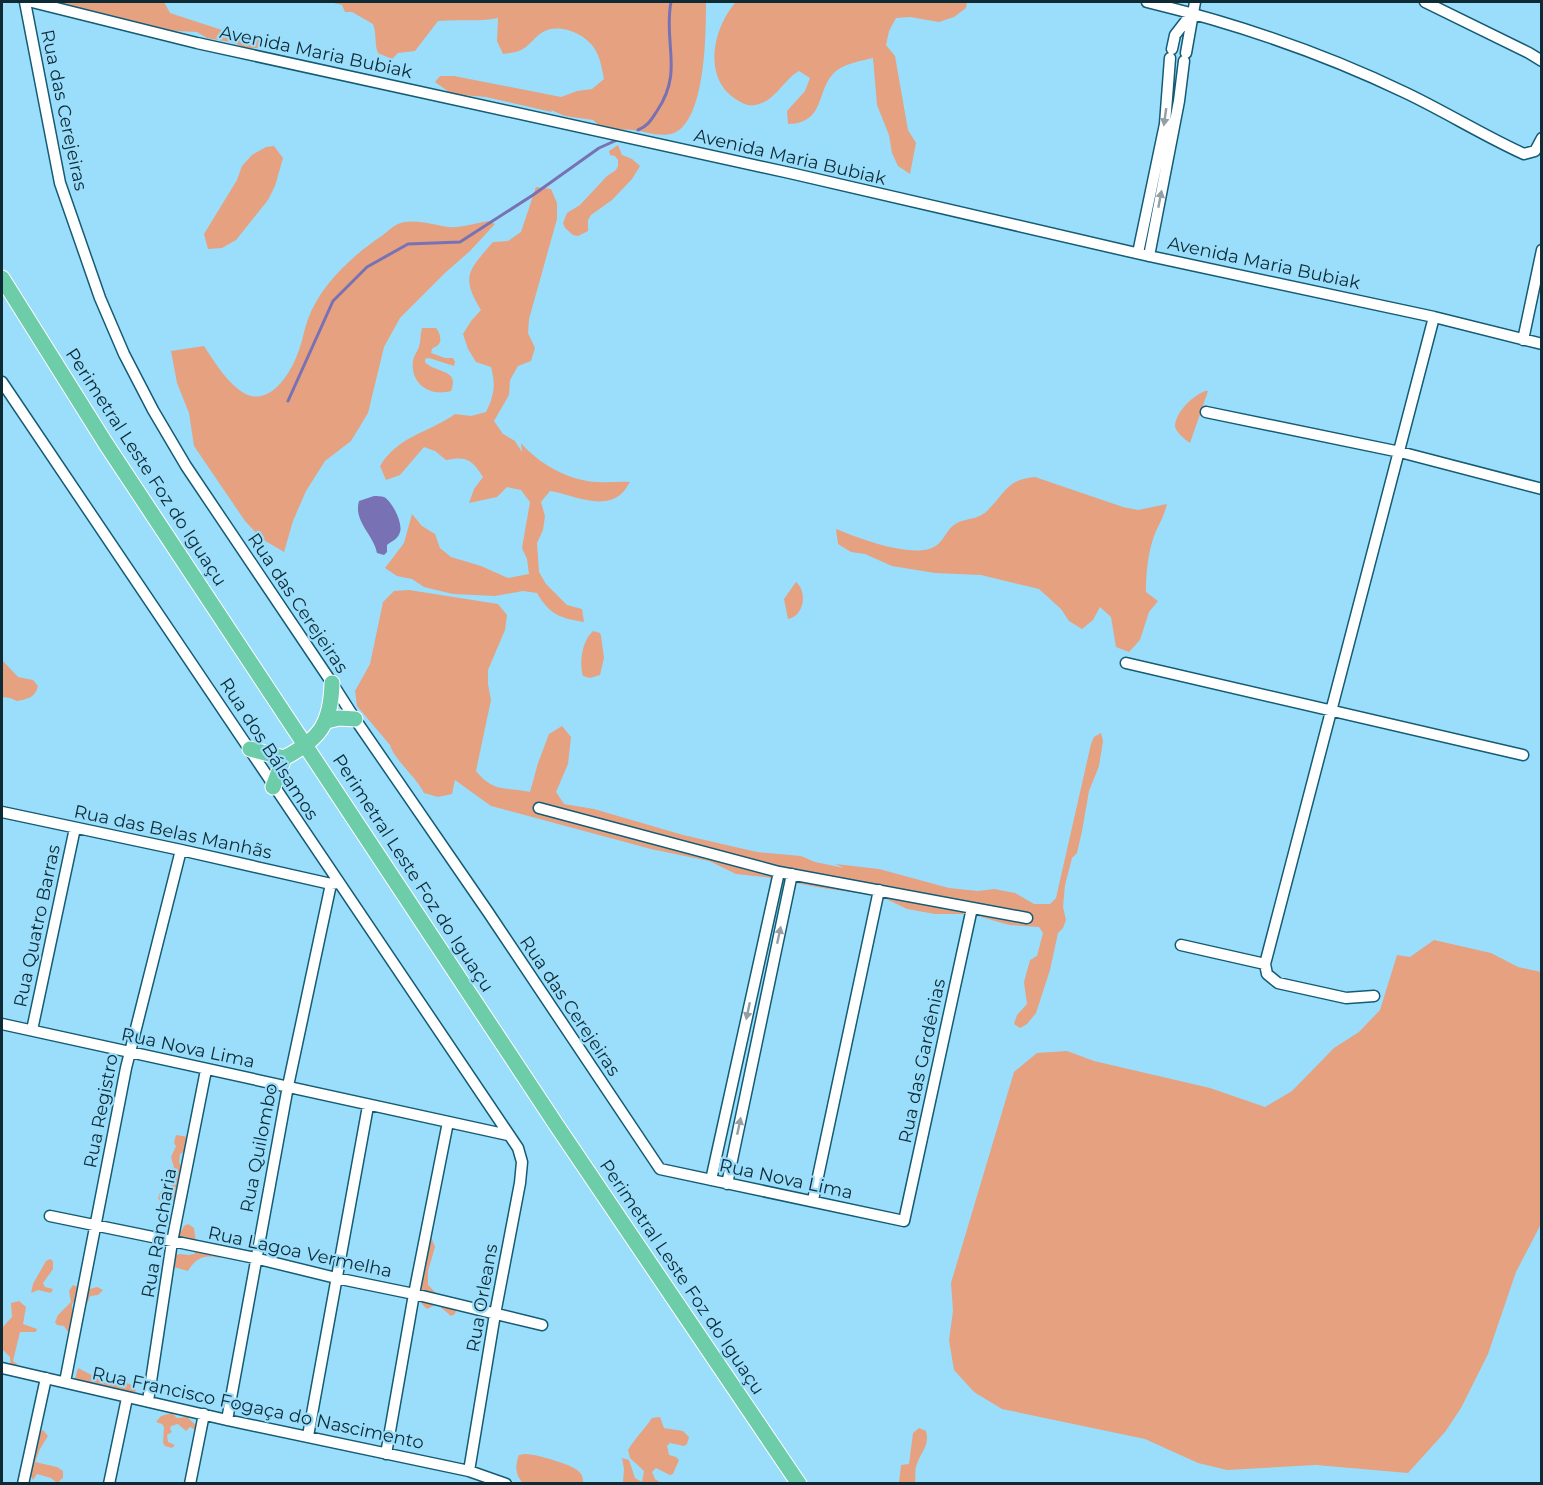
<svg xmlns="http://www.w3.org/2000/svg" width="1543" height="1485" font-family="Montserrat,sans-serif">
<rect width="100%" height="100%" fill="#9bdefb"/>
<path fill="#e5a180" d="M47,2H164L170,13L228,32L271,43L263,47L247,49L235,43L207,38L197,32L157,30L147,25L132,23L70,6Z
M329,2H706C706,31 706,120 674,133C661,138 645,131 632,130C623,129 614,130 604,130L593,120L565,116L551,110L552,112L486,97L452,94L435,82L440,76H454L561,97L577,91L592,89L604,79C602,70 601,60 596,51C588,35 560,22 543,32C535,36 530,46 521,50C516,53 508,53 503,54L497,41L498,18C478,22 458,19 438,21L415,51L398,53L392,59L378,53C374,43 377,34 373,24L352,12H345L342,5Z
M736,2H967L966,8L954,17L939,22L910,17L896,18L889,31L886,45L895,56L908,130L916,143L910,174L898,166L892,153L889,135L877,105L873,58C861,61 846,63 836,71C815,89 827,123 788,124L787,111L805,91L810,78L799,71C783,80 775,102 755,105C748,107 740,102 734,98C702,76 714,26 736,2Z
M618,145L622,155L632,159L640,166L632,179L612,200L591,215L588,220V231L578,236L573,235L565,228L563,223L567,213L580,205L607,176L616,170L618,166V160L615,156L610,155L609,151Z
M274,146L283,158L275,186L268,200L236,240L222,248L208,249L204,234L237,180L242,166L252,155L266,147Z
M536,187L551,189L557,203V219L529,319L528,333L535,348L531,361L518,366L510,380L509,395L494,421L503,434L515,441L522,452L521,443C539,464 569,481 598,482C609,483 619,481 630,482C627,486 625,491 621,494C602,511 571,494 550,491L541,502L545,516L543,530L537,543L539,572L546,584L567,605L582,609L584,622C560,618 550,615 537,593L523,591L495,596L453,594L424,587L412,579L397,576L385,568L404,543L412,514L422,526L435,534L440,548L451,557L481,566L508,578L529,574L527,559L522,548L530,502L521,490L507,487L497,497L469,503L474,489L483,477C472,459 466,456 446,460L435,451L424,447L400,475L386,480L380,466C398,436 428,433 455,414L471,416L486,412C494,396 496,385 491,367L476,362L468,349L463,334L471,321L481,310C460,276 469,270 493,242L508,241L521,232Z
M489,221L495,224L470,251L445,273L400,318L384,347L368,413L351,441L325,461L306,491L293,521L284,552L262,539L245,521L194,446L189,413L177,383L171,351L204,346C214,361 224,378 238,389C267,413 291,374 299,350C303,340 304,329 308,319C321,284 353,255 383,235C388,231 393,226 398,224C414,218 433,225 448,227C461,228 476,223 489,221Z
M422,328H436C439,331 443,341 438,345C436,347 434,347 432,349L431,353L445,358H453L455,362L454,366L451,365L429,358L425,359V362C436,374 460,368 451,391C430,397 410,384 413,361C414,355 417,352 419,347C421,341 420,334 422,328Z
M1205,391H1208L1190,443C1185,440 1175,431 1175,426C1176,411 1193,396 1205,391Z
M1035,477L1123,507L1138,510L1167,504C1164,515 1161,521 1156,531C1148,550 1146,572 1146,592L1158,601L1149,612L1140,640L1129,652L1116,647L1111,617L1100,607L1093,620L1082,629L1069,621L1061,609L1039,589L981,575L935,573L892,566L865,554L851,552L838,544L836,529C858,538 917,561 937,545C945,539 948,526 959,522C969,518 980,519 988,510C1005,493 1007,479 1035,477Z
M796,582C808,592 804,616 788,619L784,599Z
M409,590L498,604L507,615L505,630L488,670V684L491,700L476,771C495,794 505,786 530,792L538,763L549,734L562,726L571,737L568,764L556,792L564,804L594,809L683,835L757,852L801,856L815,862L844,868L835,864L879,869L949,888L978,891L994,889L1015,893L1034,904H1050L1056,898L1091,744L1094,737L1101,733L1103,741L1099,766L1089,791L1082,831L1077,853L1072,858L1065,885L1063,907L1066,920L1063,928L1058,933L1050,970L1036,1013L1027,1024L1020,1028L1014,1024L1017,1015L1027,1004L1024,982L1030,960L1037,956L1043,933L1039,927L1009,925L971,914H935L907,909L880,896L822,888L765,877L736,874L709,861L651,849L491,806L455,780L452,794L438,797L424,793C417,778 393,758 390,745L357,706L355,691L370,664L383,602L394,591Z
M593,631L600,633L601,636L604,658L600,675L590,678L583,676C579,662 582,641 593,631Z
M2,660L18,677L33,680L38,686C35,698 27,699 17,701L10,698L2,697Z
M1434,940L1491,953L1518,967L1541,972V1224L1516,1272L1488,1354L1461,1408L1445,1432L1408,1473L1316,1465L1227,1470L1198,1463L1145,1439L1002,1409L974,1392L954,1370L949,1340L953,1311L951,1283L1014,1072L1037,1053L1067,1051L1094,1061L1210,1088L1265,1107L1292,1091L1334,1048L1359,1032L1380,1010L1397,955L1410,957Z
M176,1135L188,1137L186,1151L180,1154L179,1162L182,1169L177,1200L166,1202L160,1201L158,1198C161,1188 165,1189 174,1184L171,1178L168,1179V1175L175,1171L171,1157L176,1146L174,1143Z
M188,1224L194,1228L196,1243L213,1247L222,1244L223,1248L219,1258C204,1254 196,1258 188,1271L170,1266L169,1257L180,1254L188,1255L195,1254L194,1250L178,1237L184,1226Z
M431,1237L435,1247L428,1271V1285L438,1295L458,1304L455,1314L451,1316L437,1304L427,1309L422,1304L419,1289L426,1264V1240Z
M50,1259L53,1261V1269L43,1283L45,1287L53,1289L51,1293L38,1290L31,1293L33,1284L46,1261Z
M73,1285L86,1290L97,1287L103,1290L98,1295L90,1296L87,1304L75,1301L72,1304L73,1320L68,1332L64,1326L57,1325L55,1322L58,1315L71,1302L69,1291Z
M19,1301L26,1307L23,1324L37,1329L36,1332H20L13,1361L25,1370L11,1369L10,1357L2,1349V1328L12,1317L11,1303Z
M78,1368L105,1382L127,1383L134,1386L136,1391L133,1393L79,1380L75,1379Z
M172,1413L177,1418L187,1417L198,1427L196,1430L190,1427L186,1431L178,1424L171,1426L170,1429L172,1432L167,1435L168,1442L175,1445L172,1448L165,1446L163,1443L164,1427L162,1424L156,1422L161,1416Z
M660,1417L664,1428L683,1431L689,1437L687,1444L684,1446L670,1443L667,1446L669,1455L676,1457L679,1460L673,1474L670,1475L656,1468L652,1472L655,1479L661,1483H623L624,1469L622,1458L629,1460L635,1478L642,1482L644,1471L630,1458L628,1450C635,1438 644,1430 652,1418Z
M919,1428L926,1431C930,1446 921,1451 917,1464C914,1470 916,1477 915,1483H899L901,1465L909,1464L913,1433Z
M43,1430L48,1436L40,1449L35,1462L57,1467L63,1471V1478L57,1483L51,1478L37,1474L33,1480L29,1474L36,1434Z
M525,1454C535,1454 577,1465 581,1474C583,1477 583,1480 583,1483H523C515,1475 515,1465 519,1455Z"/>
<path fill="#7872b4" d="M374,496C377,496 381,496 384,497C392,501 403,523 400,532C398,539 392,541 387,545V552L384,555L377,553C374,535 353,521 359,501Z"/>
<g fill="none" stroke-linecap="round" stroke-linejoin="round">
<path stroke="#7872b4" stroke-width="3" d="M638,130C648,126 651,120 657,111C684,71 663,43 671,2
M288,401L333,301L367,267L408,244L460,242L533,195L599,148L617,140"/>
<g stroke="#145b74" stroke-width="13">
<path id="minor" d="M25,2L60,183L100,298L124,354L153,410L186,466L332,683L355,719L488,912L660,1169L904,1221L972,908
M32,2L197,43L790,173L1149,256L1434,317L1542,344
M1147,2C1234,23 1325,54 1406,93C1446,112 1484,136 1524,154L1535,151L1542,138
M1425,2L1529,53L1542,61
M1172,49L1175,35L1192,13
M1186,53L1195,2
M1138,253L1165,124L1170,58
M1149,256L1179,101L1184,61
M1523,340L1542,250
M2,382L518,1148L522,1162L520,1183L495,1314L469,1471
M1206,412L1400,452L1542,489
M1126,663L1523,755
M539,808L779,872L1027,918
M2,812L181,850L331,884L338,883
M1181,945L1265,964L1267,974L1278,983L1346,998L1374,996
M1265,964L1434,317
M2,1024L508,1135
M32,1030L75,828
M711,1180L779,872
M727,1184L792,874
M813,1200L879,890
M50,1216L255,1258L336,1278L414,1294L542,1325
M2,1368L227,1420L469,1471L506,1484
M65,1382L126,1068L181,850
M148,1401L172,1242L206,1070
M227,1420L288,1086L331,884
M308,1436L368,1106
M386,1454L414,1294L448,1122
M23,1484L46,1378
M109,1484L127,1398
M190,1484L204,1414"/>
</g>
<g stroke="#fff" stroke-width="17">
<path id="highway" d="M2,278L106,444L557,1126L799,1484
M327,721L339,718L355,719
M250,749L284,758
M273,787L284,758C320,739 331,724 332,683"/>
</g>
<use href="#minor" stroke="#fff" stroke-width="10"/>
<use href="#highway" stroke="#6dcda9" stroke-width="15"/>
</g>
<defs><path id="oneway-solid" d="M-6-.8H1V-3.2L6.5 0L1 3.2V.8H-6Z" transform="scale(1.5)"/></defs>
<g fill="#939fa4">
<use href="#oneway-solid" transform="translate(1165 117) rotate(98)"/>
<use href="#oneway-solid" transform="translate(1160 199) rotate(-79)"/>
<use href="#oneway-solid" transform="translate(779 935) rotate(-78)"/>
<use href="#oneway-solid" transform="translate(748 1011) rotate(102)"/>
<use href="#oneway-solid" transform="translate(739 1126) rotate(-78)"/>
</g>
<g text-anchor="middle" stroke-width="4.5" stroke-linejoin="round" paint-order="stroke">
<g font-size="18" fill="#0e2a35" stroke="#9bdefb">
<text transform="translate(316 52) rotate(12)" y="6">Avenida Maria Bubiak</text>
<text transform="translate(64 110) rotate(78)" y="6">Rua das Cerejeiras</text>
<text transform="translate(790 157) rotate(13)" y="6">Avenida Maria Bubiak</text>
<text transform="translate(1264 263) rotate(12)" y="6">Avenida Maria Bubiak</text>
<text transform="translate(146 467) rotate(57)" y="6">Perimetral Leste Foz do Iguaçu</text>
<text transform="translate(298 603) rotate(56)" y="6">Rua das Cerejeiras</text>
<text transform="translate(269 749) rotate(57)" y="6">Rua dos Bálsamos</text>
<text transform="translate(173 832) rotate(12)" y="6">Rua das Belas Manhãs</text>
<text transform="translate(413 873) rotate(57)" y="6">Perimetral Leste Foz do Iguaçu</text>
<text transform="translate(37 926) rotate(-78)" y="6">Rua Quatro Barras</text>
<text transform="translate(570 1006) rotate(56)" y="6">Rua das Cerejeiras</text>
<text transform="translate(188 1048) rotate(12)" y="6">Rua Nova Lima</text>
<text transform="translate(922 1061) rotate(-78)" y="6">Rua das Gardênias</text>
<text transform="translate(101 1111) rotate(-79)" y="6">Rua Registro</text>
<text transform="translate(259 1148) rotate(-79)" y="6">Rua Quilombo</text>
<text transform="translate(786 1179) rotate(12)" y="6">Rua Nova Lima</text>
<text transform="translate(159 1233) rotate(-80)" y="6">Rua Rancharia</text>
<text transform="translate(300 1252) rotate(12)" y="6">Rua Lagoa Vermelha</text>
<text transform="translate(682 1277) rotate(56)" y="6">Perimetral Leste Foz do Iguaçu</text>
<text transform="translate(482 1298) rotate(-80)" y="6">Rua Orleans</text>
<text transform="translate(258 1408) rotate(12)" y="6">Rua Francisco Fogaça do Nascimento</text>
</g>
</g>
<rect width="1543" height="1485" fill="none" stroke="#0e2a35" stroke-width="6"/>
</svg>
